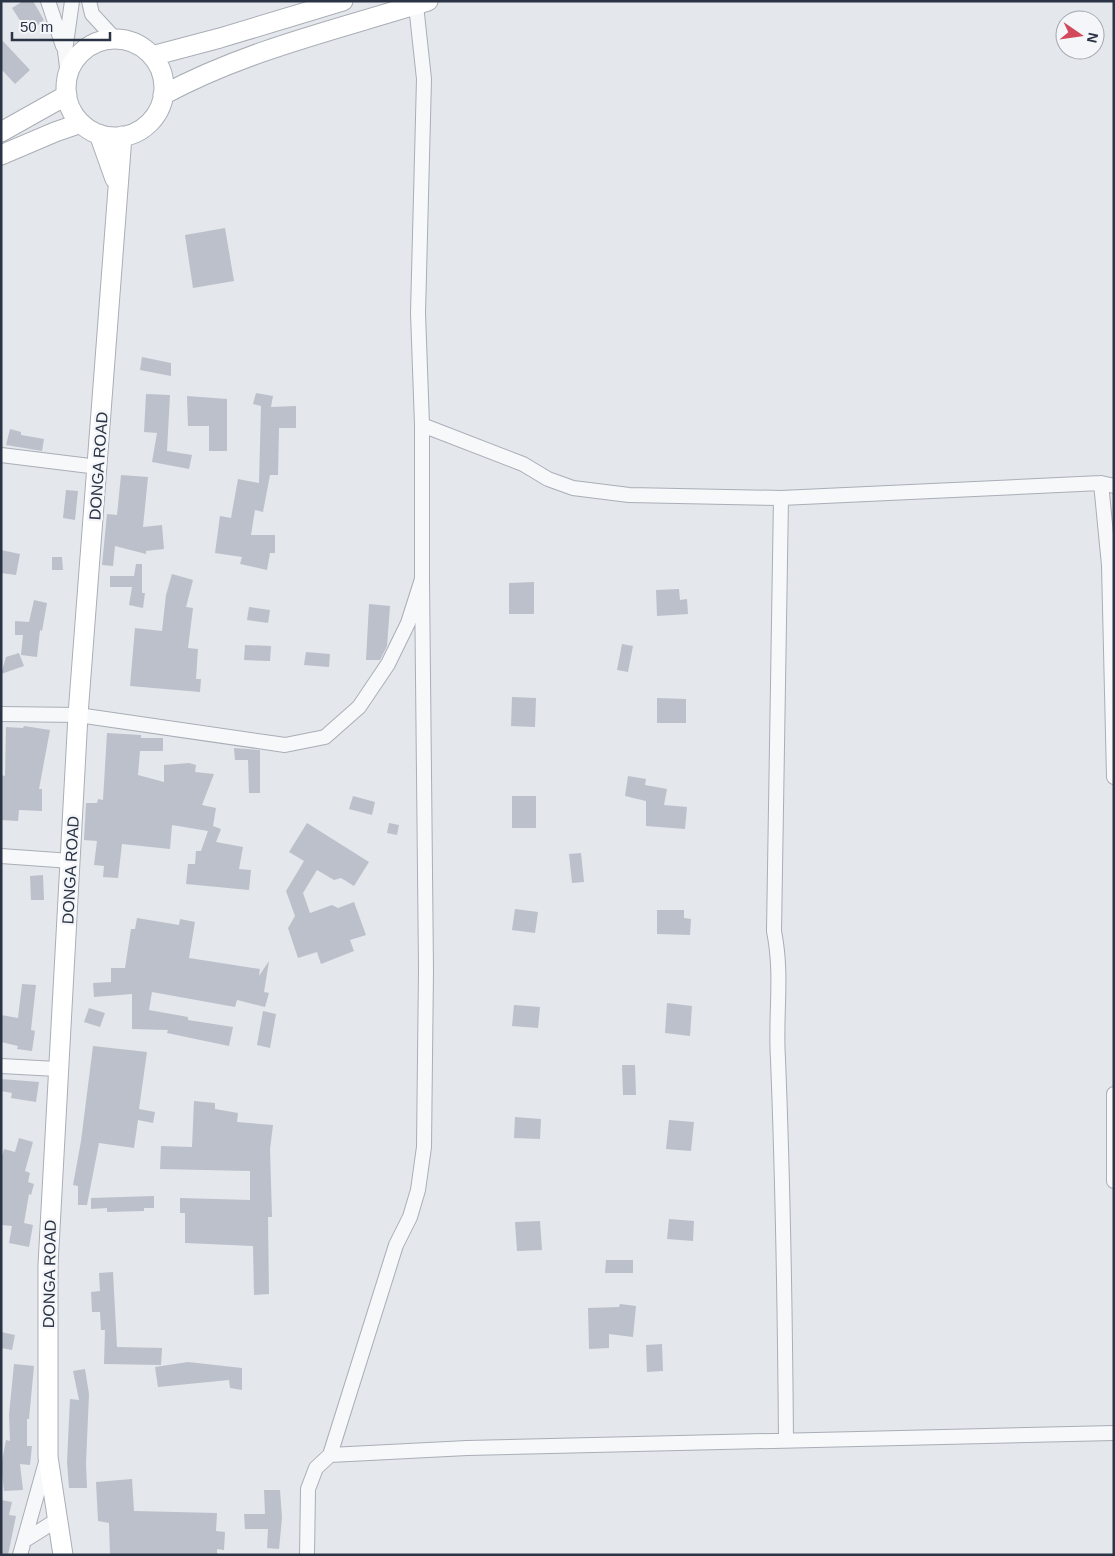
<svg xmlns="http://www.w3.org/2000/svg" width="1115" height="1556" font-family="Arial,sans-serif">
<rect width="100%" height="100%" fill="#e4e7ec"/>
<path fill="#bbc0ca" d="M23,1H33L44,20L28,33L12,8Z
M1,39L30,70L15,84L1,69Z
M225,228L234,281L193,288L185,235Z
M142,357L171,363V376L140,370Z
M256,393L273,396L271,407L296,406V428H279L278,475H270L263,512L255,510L251,535H275V553H270L267,570L240,564L242,557L215,553L220,516L231,518L238,479L259,483L261,406L253,404Z
M146,394L170,395L167,451L192,455L189,469L152,462L157,433L144,432Z
M187,396L227,399V451H209V426H188Z
M10,429L21,432V435L44,439L42,451L6,445Z
M121,475L148,477L143,527L162,525L164,549L146,551V554L115,546L113,566L102,565L107,514L117,515Z
M66,490L78,491L75,520L63,518Z
M1,550L20,554L16,575L1,573Z
M52,557H62L63,570H52Z
M136,564H142V593H145L143,608L129,605L132,587H110V576H134Z
M172,574L193,580L186,607L193,608L188,648L198,649L196,679H201L200,692L130,686L135,628L162,631L166,595Z
M534,582V614H509V583Z
M679,589L680,600L687,599L688,614L657,616L656,590Z
M34,600L47,603L42,631L40,630L37,657L21,655L23,635H15V621L29,622Z
M369,604L390,606L387,646L380,660H366Z
M249,607L270,610L268,623L247,620Z
M622,644L633,646L628,672L617,670Z
M245,645L271,646L270,661L244,660Z
M306,652L330,654L329,667L304,665Z
M19,653L24,666L1,674L6,657Z
M512,697L536,698L535,727L511,726Z
M657,698L686,699V723H657Z
M24,726L50,730L39,789H42V811L19,810L18,821L1,820V775L5,776L6,727L23,728Z
M107,733L141,735V738H163V751H140L138,775L164,782V765L189,763L196,765L195,772L214,774L202,805L216,808L213,826L221,829L216,842L243,847L239,869L251,870L249,890L186,884L188,864H195L196,851H201L208,831L172,825L170,849L122,844L118,878L103,877L104,866L94,865L97,841L84,840L86,803H97L98,799L103,800Z
M234,748L260,750V793H249L248,760H235Z
M628,776L646,779L645,785L667,789L664,805L687,807L685,829L646,826V801L625,796Z
M353,796L375,802L372,815L349,809Z
M512,796H536V828H512Z
M307,823L369,862L354,886L341,878L334,880L317,870L303,893L310,913L332,905L338,908L354,902L366,935L350,940L354,951L321,964L317,952L298,958L288,928L295,916L286,891L304,861L289,852Z
M389,823L399,825L397,835L387,833Z
M581,853L584,882L572,883L569,854Z
M43,875L44,900H31L30,876Z
M515,909L538,912L535,933L512,930Z
M657,910H684V918L691,919L690,935L657,934Z
M137,918L179,925L180,919L195,922L189,958L260,969L259,976L269,961L264,992L269,993L265,1007L237,1000L235,1007L152,992L149,1010L188,1017V1020L233,1027L229,1046L167,1033L168,1030L132,1029V994L94,997L93,983L111,982V968H125L131,929H135Z
M22,984L36,985L31,1030L35,1031L32,1051L17,1049L18,1046L1,1042V1015L18,1018Z
M667,1003L692,1006L690,1036L665,1033Z
M514,1005L540,1007L538,1028L512,1026Z
M89,1008L105,1013L100,1027L84,1022Z
M263,1011L276,1014L270,1048L257,1045Z
M93,1046L147,1052L139,1109L155,1112L153,1123L138,1120L134,1148L99,1143L87,1205H78V1186L73,1185L81,1141Z
M622,1065H635L636,1095H623Z
M1,1079L39,1082L36,1102L11,1098L12,1093L1,1091Z
M194,1101L215,1103V1109L238,1113L237,1122L273,1125L270,1149L272,1217H268L269,1294L254,1295L253,1246L185,1243V1213H180V1198L250,1200V1171L160,1169L161,1146L192,1147Z
M515,1117L541,1119L540,1139L514,1138Z
M669,1120L694,1122L691,1151L666,1149Z
M19,1138L33,1142L25,1171L30,1173L28,1182L34,1184L31,1195L29,1194L24,1223L33,1225L29,1247L9,1243L12,1226L1,1225V1160L4,1149L15,1152Z
M154,1196V1208H144V1211L107,1212V1208L91,1209V1198Z
M669,1219L694,1221L693,1241L667,1239Z
M540,1221L542,1250L517,1251L515,1222Z
M606,1260H633V1273H605Z
M113,1272L117,1347L162,1348L161,1365L104,1364L105,1330H101L100,1312H92L91,1292L100,1291L99,1273Z
M620,1304L636,1306L633,1337L609,1334V1348L589,1349L588,1308L619,1307Z
M1,1332L15,1335L12,1350L1,1348Z
M662,1344L663,1371L647,1372L646,1345Z
M188,1362L242,1368V1390L230,1388L229,1380L158,1387L155,1367Z
M14,1364L34,1366L29,1419H27V1446H32L30,1465L20,1464L23,1490L4,1491L1,1466L6,1440L10,1441L9,1415Z
M85,1369L89,1394L86,1463L87,1488H69L67,1462L70,1399L79,1400L73,1371Z
M132,1479L134,1511L217,1513L216,1531L225,1532L224,1550L217,1549V1555H110L109,1523L98,1521L96,1482Z
M264,1490H280L282,1518L279,1549L267,1548L268,1529H245L244,1514H265Z
M1,1500L12,1502L9,1515L16,1516L8,1555H1Z"/>
<g fill="none" stroke-linecap="round" stroke-linejoin="round">
<g stroke="#a9aeb7" stroke-width="16">
<path id="street" d="M48,1L63,46
M89,1L92,14L115,39
M416,5L424,79L418,313L422,425L523,464L548,479L573,488L629,495L781,498L1101,483L1114,486
M68,76L65,51L72,1
M1,455L98,467
M1101,483L1109,565L1114,777
M781,498L774,931C783,977 775,1014 778,1059C783,1186 785,1313 786,1440
M1,714L78,715L285,745L325,737L359,707L388,664L408,623L422,579V425
M1,856L71,861
M1,1066L57,1069
M1114,1094V1181
M330,1455L396,1245L410,1217L418,1190L424,1147L426,969L422,579
M25,1540L57,1520
M20,1555L46,1462
M307,1555L308,1489L316,1468L330,1455L467,1448L1114,1433"/>
</g>
<g stroke="#a9aeb7" stroke-width="21">
<path id="secondary" d="M66 88a49 49 0 1 1 98 0a49 49 0 1 1-98 0Z
M152,56L220,38L343,1
M163,95C246,50 339,29 428,1
M1,132L67,95
M99,134L115,179
M1,155L55,132L81,123
M63,1555L48,1457V1265L78,715L122,136"/>
</g>
<use href="#street" stroke="#f7f8fa" stroke-width="14"/>
<use href="#secondary" stroke="#fff" stroke-width="19"/>
</g>
<g text-anchor="middle" stroke-width="5" stroke-linejoin="round" paint-order="stroke">
<g font-size="16" fill="#2b3445" stroke="#f4f6f9">
<text transform="translate(98 466) rotate(-86)" y="6">DONGA ROAD</text>
<text transform="translate(70 870) rotate(-87)" y="6">DONGA ROAD</text>
<text transform="translate(49 1274) rotate(-89)" y="6">DONGA ROAD</text>
</g>
</g>
<rect width="1115" height="1556" fill="none" stroke="#2b3445" stroke-width="5"/>
<g transform="translate(1080 35) rotate(103)"><circle r="24" fill="#f4f6f9" stroke="#a4a8b1"/>
<path d="M0-4L9 19L0 12L-9 19Z" fill="#d1495b"/>
<text y="-8" font-size="14" font-weight="bold" text-anchor="middle" fill="#2b3445">N</text>
</g>
<path d="M12 32v8h98v-8" fill="none" stroke="#2b3445" stroke-width="2.5"/>
<text x="20" y="32" font-size="15" fill="#2b3445" stroke="#f4f6f9" stroke-width="4" paint-order="stroke">50 m</text>
</svg>
